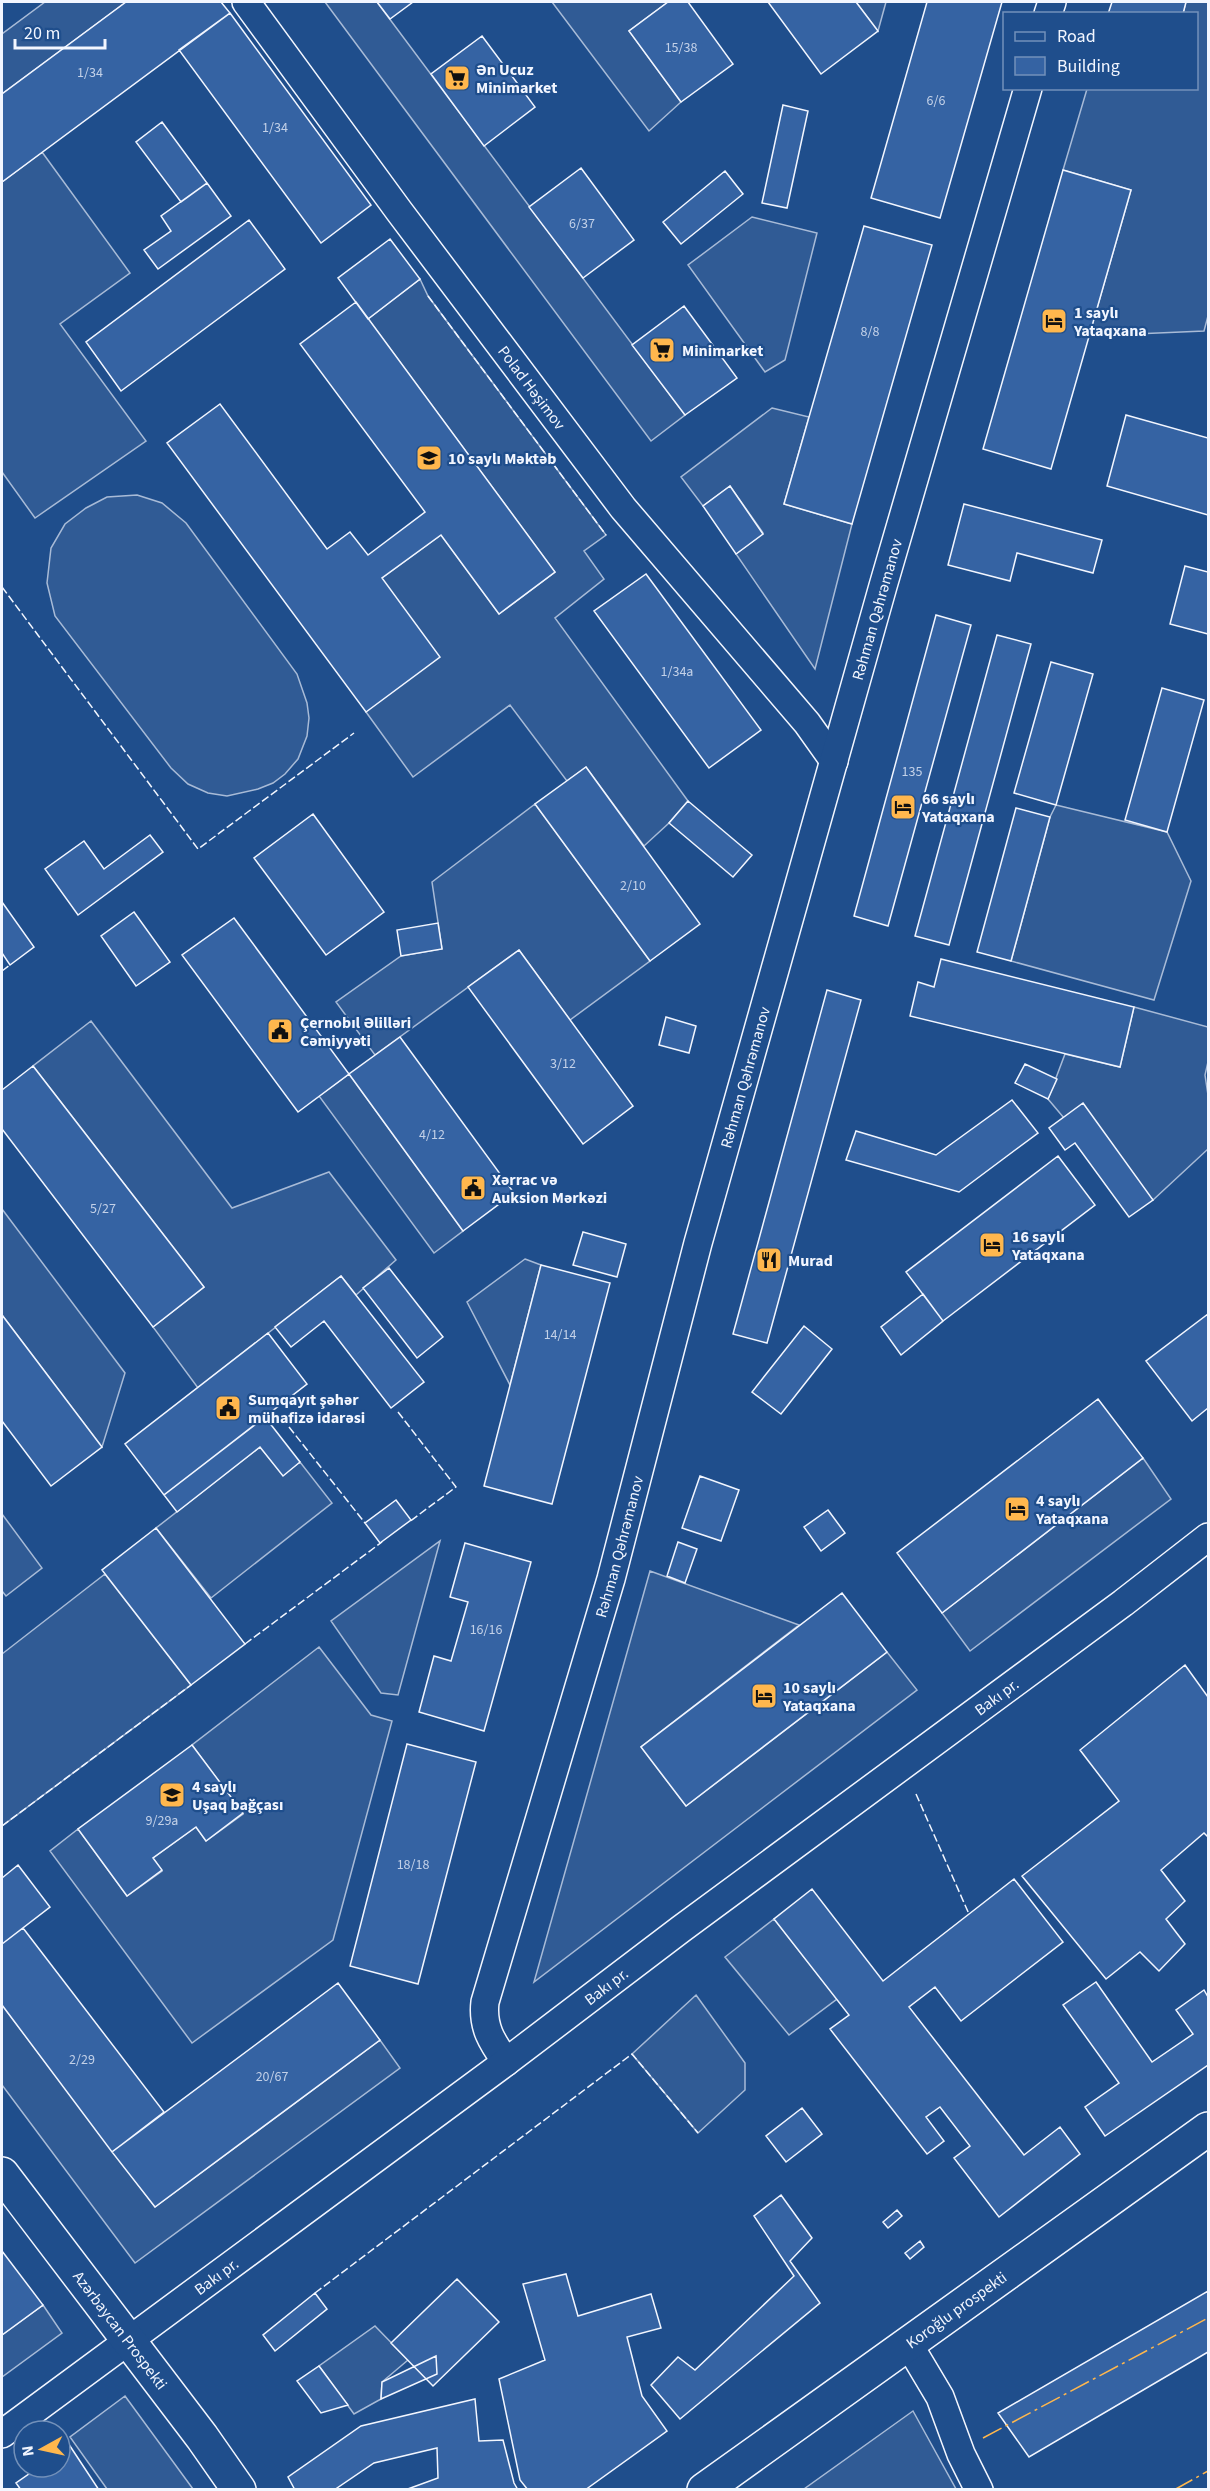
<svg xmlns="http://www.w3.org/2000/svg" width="1210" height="2491" font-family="'Source Sans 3',sans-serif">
<rect width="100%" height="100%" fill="#1f4e8c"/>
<path fill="#305b95" stroke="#a8bbd7" stroke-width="1.5" d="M45,2H126L2,94V34Z
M325,2H377L685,415L651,441Z
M552,2H668L629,31L681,102L649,131Z
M856,2H886L878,31Z
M1186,2H1208V316L1204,331L1089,336L1131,190L1063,170L1087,89L1196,88V14L1183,13Z
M42,152L130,273L60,324L146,441L35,518L2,472V182Z
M752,217L817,233L785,360L765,372L688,265Z
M420,279L428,296L606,535L584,551L604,579L555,618L688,801L669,823L644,846L586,767L567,781L510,705L413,777L366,712L382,578L441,535L499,614L555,572L368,319Z
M772,408L809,417L784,504L852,524L815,669L736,554L763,533L730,486L703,506L681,477Z
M137,495L162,503L186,523L297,674L307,703L309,718L307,736L298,759L285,774L273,783L258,789L227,796L208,793L188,784L171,768L55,616L47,583L51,548L65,524L86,508L107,497Z
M535,804L650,961L570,1020L519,950L375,1055L336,1002L401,956L442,949L432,882Z
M1056,805L1167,832L1191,881L1154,1000L1011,961L1050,817Z
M1134,1007L1208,1027V1062L1205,1075L1208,1095V1149L1153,1200L1064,1118L1048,1099L1065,1054L1120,1067Z
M91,1021L232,1208L329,1172L396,1260L356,1295L341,1276L198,1388L153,1327L204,1287L33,1066Z
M349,1074L463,1231L434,1253L319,1096Z
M2,1209L125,1373L102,1447L2,1315Z
M525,1259L541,1265L510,1385L467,1302Z
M260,1447L283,1475L300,1462L332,1503L211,1598L156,1528Z
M1143,1458L1171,1499L970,1651L942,1613Z
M2,1514L42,1568L6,1596L2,1591Z
M440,1541L398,1695L381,1693L331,1621Z
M650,1571L799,1625L641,1747L686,1806L887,1652L917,1690L534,1982Z
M105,1574L191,1685L2,1826V1654Z
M319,1647L371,1715L392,1721L333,1940L192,2043L50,1851L78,1829L127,1896L162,1871L153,1858L196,1827L206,1841L243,1814L192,1745Z
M774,1919L837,1999L789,2035L725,1957Z
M696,1995L745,2063V2090L698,2133L632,2054Z
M2,2005L155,2207L380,2040L400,2068L135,2263L2,2085Z
M43,2305L62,2333L2,2377V2335Z
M375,2326L408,2360L382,2382L381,2399L354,2414L319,2366Z
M125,2396L193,2489H107L70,2437Z
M913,2411L956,2489H804Z"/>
<path fill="#3563a3" stroke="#f2f6ff" stroke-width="1.5" d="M126,2H221L230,13L2,182V94Z
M377,2H413L390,19Z
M668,2H688L733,64L681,102L629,31Z
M768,2H856L878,31L821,74Z
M927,2H1002L940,218L871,198Z
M1112,2H1186L1183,14H1108Z
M230,13L371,205L321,243L179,50Z
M482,36L535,107L484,146L431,74Z
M783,105L808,111L787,208L762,203Z
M162,122L207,183L181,202L136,142Z
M581,168L634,240L583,278L529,207Z
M1063,170L1131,190L1051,469L983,449Z
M725,171L743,194L681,244L663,222Z
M207,183L231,216L158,269L144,250L171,231L161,216Z
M249,220L285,269L121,391L86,342Z
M864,226L932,245L852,524L784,504Z
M390,239L420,279L368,319L338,278Z
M356,302L555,572L499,614L441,535L382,578L440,657L366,712L167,443L220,404L327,549L350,532L368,555L425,512L300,344Z
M684,306L737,378L685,415L632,345Z
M1126,415L1208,438V515L1107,486Z
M730,486L763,534L736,554L703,506Z
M964,504L1102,540L1093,573L1017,553L1010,581L948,565Z
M1185,566L1208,572V634L1170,624Z
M646,574L761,730L709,768L594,611Z
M936,615L971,625L888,926L854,916Z
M997,635L1031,644L949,945L915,936Z
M1051,662L1093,674L1056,805L1014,793Z
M1162,688L1204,700L1167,832L1125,820Z
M586,767L700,924L650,961L535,804Z
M688,801L752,855L733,877L669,823Z
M1016,808L1050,817L1011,961L977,952Z
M313,814L384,912L326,955L254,858Z
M150,835L163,852L78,915L45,869L84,841L104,869Z
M2,902L34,947L10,965L2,953Z
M134,912L170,962L136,986L101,936Z
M234,918L349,1074L298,1112L182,955Z
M438,923L442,949L401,956L397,930Z
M519,950L633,1106L583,1144L468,987Z
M941,959L1134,1007L1120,1067L910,1016L918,982L934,987Z
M827,990L861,1000L767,1343L733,1334Z
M666,1017L696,1026L689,1053L659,1045Z
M400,1037L514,1193L463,1231L349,1074Z
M1025,1064L1057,1079L1048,1099L1015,1083Z
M33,1066L204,1287L153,1327L2,1129V1090Z
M1012,1100L1038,1133L959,1192L846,1160L856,1131L936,1155Z
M1083,1103L1153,1200L1129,1217L1075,1143L1065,1150L1049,1128Z
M1058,1156L1095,1205L943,1321L906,1272Z
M583,1232L626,1244L617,1277L573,1265Z
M541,1265L610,1283L552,1504L484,1486Z
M389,1268L443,1337L417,1358L363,1288Z
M341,1276L424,1382L391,1408L324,1321L291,1347L275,1327Z
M923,1294L943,1321L901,1355L881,1327Z
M1208,1314V1408L1192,1421L1146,1361Z
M2,1315L102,1447L51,1486L2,1421Z
M804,1326L832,1349L781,1414L752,1392Z
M268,1333L307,1384L164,1495L125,1444Z
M1098,1399L1143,1458L942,1613L897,1553Z
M265,1417L300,1462L283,1476L260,1447L177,1512L164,1495Z
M700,1476L739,1490L721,1541L682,1528Z
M396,1500L411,1520L380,1543L365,1523Z
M828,1510L845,1533L821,1551L804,1527Z
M156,1528L245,1644L191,1685L102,1570Z
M678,1542L697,1549L685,1583L667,1576Z
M465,1543L531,1562L484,1731L419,1712L434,1656L451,1661L468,1602L450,1597Z
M842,1593L887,1652L686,1806L641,1747Z
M1185,1665L1208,1697V1837L1204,1833L1161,1870L1185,1901L1166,1919L1185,1944L1159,1971L1140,1952L1106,1979L1022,1876L1119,1801L1080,1750Z
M407,1744L476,1762L418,1984L350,1966Z
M192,1745L243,1813L206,1841L196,1827L153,1858L162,1870L127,1896L78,1829Z
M18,1865L50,1907L2,1944V1878Z
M1014,1879L1063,1942L961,2021L935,1987L909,2007L1024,2155L1060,2127L1080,2154L999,2217L954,2158L970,2146L940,2107L926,2117L944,2141L927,2154L830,2029L849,2015L774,1919L812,1889L883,1981Z
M23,1928L164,2112L112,2152L2,2005V1944Z
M1096,1982L1152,2062L1193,2034L1176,2010L1204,1990L1208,1997V2065L1105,2136L1085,2107L1119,2083L1063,2005Z
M338,1983L380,2040L155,2207L112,2152Z
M802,2108L822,2134L786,2162L766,2136Z
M781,2195L812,2238L790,2261L820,2303L680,2419L651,2385L678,2357L695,2370L794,2276L754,2216Z
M897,2210L902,2216L888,2228L883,2222Z
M920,2241L924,2247L910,2259L905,2253Z
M2,2251L43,2305L2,2335Z
M566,2274L578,2316L651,2294L661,2328L627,2337L642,2396L667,2431L585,2490H528L520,2480L499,2379L545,2360L523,2284Z
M457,2279L499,2322L433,2386L391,2343Z
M1208,2291V2352L1029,2457L998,2413Z
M315,2293L327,2309L275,2351L263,2335Z
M436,2356L437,2374L381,2399L382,2382Z
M319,2366L348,2405L321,2413L297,2381Z
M475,2399L479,2441L503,2440L514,2483L518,2490H405L438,2478L437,2448L374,2463L334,2490H295L288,2477L361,2426Z
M70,2446L99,2490H21L16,2483L39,2467H60V2453Z"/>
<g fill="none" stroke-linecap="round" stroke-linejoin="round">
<g stroke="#f2f6ff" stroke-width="30">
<g id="street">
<path id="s1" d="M246,2L399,211L623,508L807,723L834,761"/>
<path d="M1048,14L1052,2"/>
<path id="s2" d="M506,2062C492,2042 482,2027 485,2002L611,1579L698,1243L883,586L1028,88"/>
<path d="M909,2345L940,2397L961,2454L979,2490"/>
<path id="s3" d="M2,2434L506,2062L681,1929L1123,1603L1208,1537"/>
</g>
</g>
<g stroke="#f2f6ff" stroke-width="36">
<g id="secondary">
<path id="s4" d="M2,2174L202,2437L239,2490"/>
<path id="s5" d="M704,2490L1208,2129"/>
</g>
</g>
<use href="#street" stroke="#1f4e8c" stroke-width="27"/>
<use href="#secondary" stroke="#1f4e8c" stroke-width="33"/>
<path stroke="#f2f6ff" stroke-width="1.5" stroke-dasharray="8 3" stroke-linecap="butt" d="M428,296L606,535
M2,587L198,849L354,733
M2,971L10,965
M398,1412L456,1487L409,1522
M289,1427L365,1523
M245,1644L382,1542
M916,1794L969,1914
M2,1826L191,1685
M315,2293L632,2054L698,2133"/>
<path stroke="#ffb74d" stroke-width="1.5" stroke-dasharray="21 4.5 3 4.5" stroke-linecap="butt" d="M983,2438L1208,2318
M1174,2490L1208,2471"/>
</g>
<defs>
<g id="supermarket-square" transform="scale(1.35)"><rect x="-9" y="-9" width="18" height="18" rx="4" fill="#ffb74d" stroke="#1f4e8c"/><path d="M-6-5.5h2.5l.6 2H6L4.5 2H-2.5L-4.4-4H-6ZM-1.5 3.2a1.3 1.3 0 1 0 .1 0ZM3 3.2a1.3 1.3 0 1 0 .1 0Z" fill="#111"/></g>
<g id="hotel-square" transform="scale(1.35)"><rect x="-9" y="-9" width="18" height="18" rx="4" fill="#ffb74d" stroke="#1f4e8c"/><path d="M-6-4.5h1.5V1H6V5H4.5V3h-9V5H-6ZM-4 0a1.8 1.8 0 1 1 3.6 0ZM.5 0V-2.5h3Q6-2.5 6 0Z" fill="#111"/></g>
<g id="school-square" transform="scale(1.35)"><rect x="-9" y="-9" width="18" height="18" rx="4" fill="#ffb74d" stroke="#1f4e8c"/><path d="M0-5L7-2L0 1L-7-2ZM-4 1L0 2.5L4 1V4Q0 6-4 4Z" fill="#111"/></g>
<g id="civic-square" transform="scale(1.35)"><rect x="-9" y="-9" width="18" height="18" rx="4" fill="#ffb74d" stroke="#1f4e8c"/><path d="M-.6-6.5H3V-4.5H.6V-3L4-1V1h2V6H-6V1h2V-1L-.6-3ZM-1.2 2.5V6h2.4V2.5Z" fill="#111"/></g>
<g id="restaurant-square" transform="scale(1.35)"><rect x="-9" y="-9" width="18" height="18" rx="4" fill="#ffb74d" stroke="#1f4e8c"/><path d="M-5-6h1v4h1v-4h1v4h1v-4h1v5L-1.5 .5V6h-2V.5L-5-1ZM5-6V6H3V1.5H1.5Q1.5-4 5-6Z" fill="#111"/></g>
</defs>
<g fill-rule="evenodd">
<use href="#supermarket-square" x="457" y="78"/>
<use href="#hotel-square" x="1054" y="321"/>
<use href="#supermarket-square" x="662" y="350"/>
<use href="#school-square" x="429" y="458"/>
<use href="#hotel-square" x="903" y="807"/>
<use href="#civic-square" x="280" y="1031"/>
<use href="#civic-square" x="473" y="1188"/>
<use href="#hotel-square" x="992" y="1245"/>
<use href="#restaurant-square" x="769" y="1260"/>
<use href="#civic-square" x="228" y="1408"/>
<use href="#hotel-square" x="1017" y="1509"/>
<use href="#hotel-square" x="764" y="1696"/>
<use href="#school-square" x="172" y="1795"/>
</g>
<g text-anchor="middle" stroke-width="4.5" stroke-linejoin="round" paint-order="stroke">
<g font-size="14" fill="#c3d1e8">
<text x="681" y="52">15/38</text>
<text x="90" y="77">1/34</text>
<text x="936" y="105">6/6</text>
<text x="275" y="132">1/34</text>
<text x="582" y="228">6/37</text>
<text x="870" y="336">8/8</text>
<text x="677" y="676">1/34a</text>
<text x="912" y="776">135</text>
<text x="633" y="890">2/10</text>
<text x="563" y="1068">3/12</text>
<text x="432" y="1139">4/12</text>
<text x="103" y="1213">5/27</text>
<text x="560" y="1339">14/14</text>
<text x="486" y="1634">16/16</text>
<text x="162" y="1825">9/29a</text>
<text x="413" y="1869">18/18</text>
<text x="82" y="2064">2/29</text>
<text x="272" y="2081">20/67</text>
</g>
<g font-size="16" font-weight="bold" fill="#f2f6ff" stroke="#1f4e8c" text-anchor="start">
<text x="476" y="75">Ən Ucuz<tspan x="476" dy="18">Minimarket</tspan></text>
<text x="1074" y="318">1 saylı<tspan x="1074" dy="18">Yataqxana</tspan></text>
<text x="682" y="356">Minimarket</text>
<text x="448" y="464">10 saylı Məktəb</text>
<text x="922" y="804">66 saylı<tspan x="922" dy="18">Yataqxana</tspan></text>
<text x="300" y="1028">Çernobıl Əlilləri<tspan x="300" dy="18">Cəmiyyəti</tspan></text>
<text x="492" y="1185">Xərrac və<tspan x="492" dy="18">Auksion Mərkəzi</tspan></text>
<text x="1012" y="1242">16 saylı<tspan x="1012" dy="18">Yataqxana</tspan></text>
<text x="788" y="1266">Murad</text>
<text x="248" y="1405">Sumqayıt şəhər<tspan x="248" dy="18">mühafizə idarəsi</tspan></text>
<text x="1036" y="1506">4 saylı<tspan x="1036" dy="18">Yataqxana</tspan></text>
<text x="783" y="1693">10 saylı<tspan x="783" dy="18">Yataqxana</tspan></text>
<text x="192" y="1792">4 saylı<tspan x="192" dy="18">Uşaq bağçası</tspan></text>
</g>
<g font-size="16" fill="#f2f6ff" stroke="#1f4e8c">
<text dy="6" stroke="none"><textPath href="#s1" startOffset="480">Polad Həşimov</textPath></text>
<text dy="6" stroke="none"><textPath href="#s2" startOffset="1512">Rəhman Qəhrəmanov</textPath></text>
<text dy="6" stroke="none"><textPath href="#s2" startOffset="1026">Rəhman Qəhrəmanov</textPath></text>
<text dy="6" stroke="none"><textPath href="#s2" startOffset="540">Rəhman Qəhrəmanov</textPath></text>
<text dy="6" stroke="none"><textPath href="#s3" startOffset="1238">Bakı pr.</textPath></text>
<text dy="6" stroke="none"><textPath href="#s3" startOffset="752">Bakı pr.</textPath></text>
<text dy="6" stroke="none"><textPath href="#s3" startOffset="266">Bakı pr.</textPath></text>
<text dy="6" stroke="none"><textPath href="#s5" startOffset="310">Koroğlu prospekti</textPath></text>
<text dy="6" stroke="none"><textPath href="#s4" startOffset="196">Azərbaycan Prospekti</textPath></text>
</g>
</g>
<rect width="1210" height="2491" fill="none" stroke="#f2f6ff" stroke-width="6"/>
<rect x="1003" y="12" width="195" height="78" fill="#1f4e8c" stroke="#7391ba" stroke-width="1.5"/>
<rect x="1015" y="32" width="30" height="9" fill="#1f4e8c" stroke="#7391ba" stroke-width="1.5"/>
<text x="1057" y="42" font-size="18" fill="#f2f6ff">Road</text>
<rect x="1015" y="57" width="30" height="18" fill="#3563a3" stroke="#7391ba" stroke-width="1.5"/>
<text x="1057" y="72" font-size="18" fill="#f2f6ff">Building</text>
<g transform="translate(42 2449) rotate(262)"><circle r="28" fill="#1f4e8c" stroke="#7391ba" stroke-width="1.5"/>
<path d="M0-4.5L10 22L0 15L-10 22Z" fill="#ffb74d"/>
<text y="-9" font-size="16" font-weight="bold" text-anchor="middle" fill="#f2f6ff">N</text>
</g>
<path d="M15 39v9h90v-9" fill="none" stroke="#f2f6ff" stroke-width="3"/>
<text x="24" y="39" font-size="18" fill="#f2f6ff" stroke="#1f4e8c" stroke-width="4.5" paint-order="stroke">20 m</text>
</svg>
